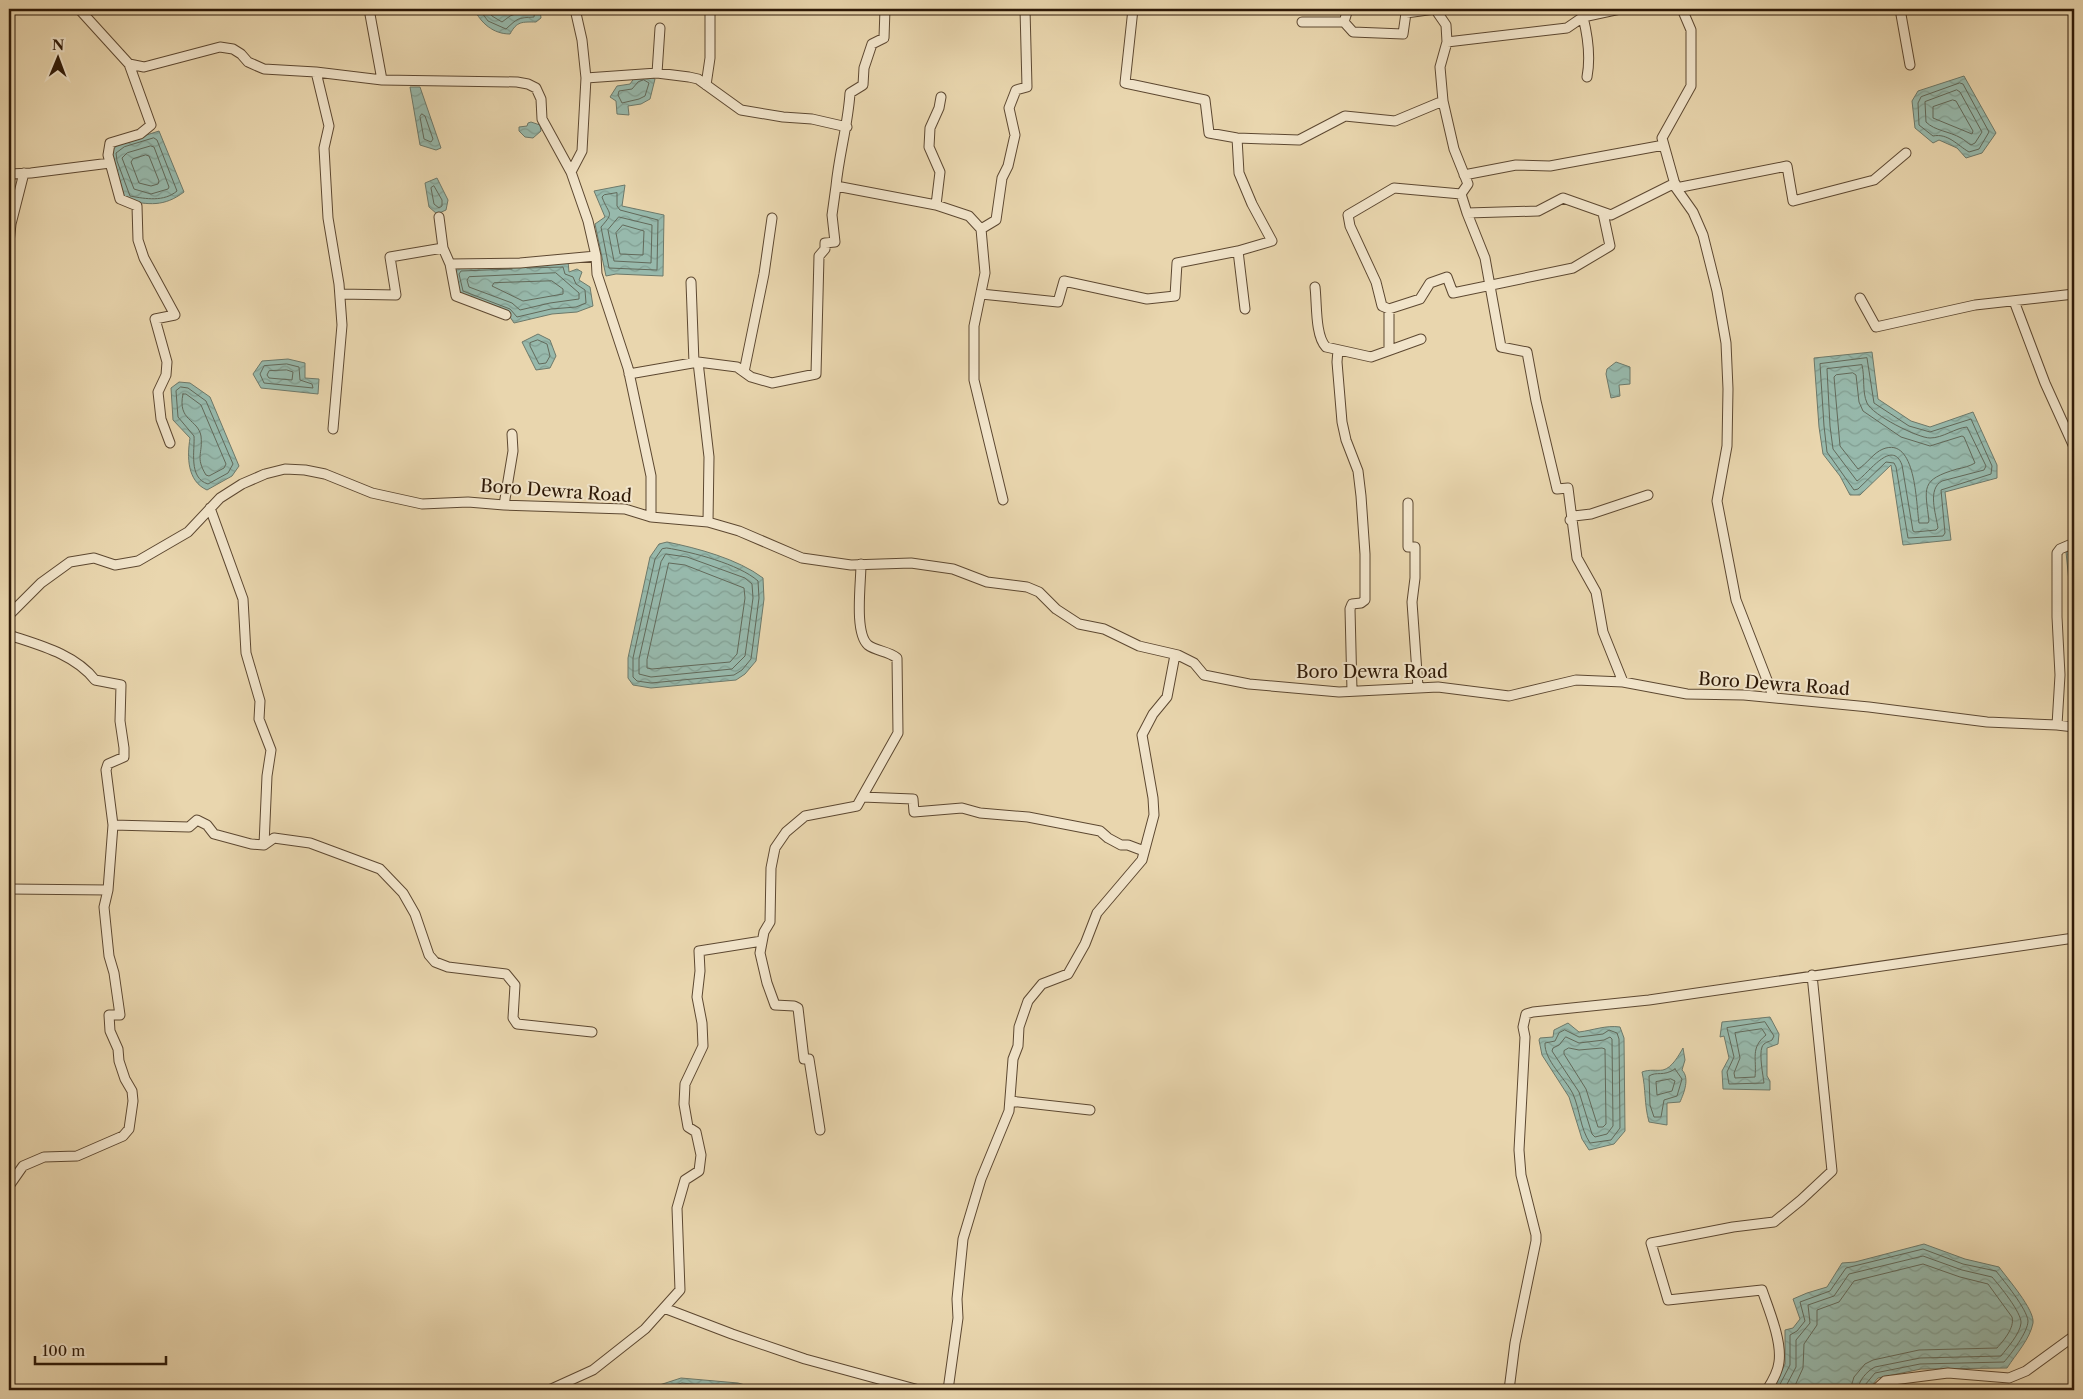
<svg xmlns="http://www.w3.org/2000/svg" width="2083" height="1399" font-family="'Libre Caslon Text',serif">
<defs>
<pattern id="water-waves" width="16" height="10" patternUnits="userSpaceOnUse" patternTransform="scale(1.25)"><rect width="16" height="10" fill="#97b9ac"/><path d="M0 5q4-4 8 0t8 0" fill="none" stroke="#829e92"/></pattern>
</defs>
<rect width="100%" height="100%" fill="#e9d6ae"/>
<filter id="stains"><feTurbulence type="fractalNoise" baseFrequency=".004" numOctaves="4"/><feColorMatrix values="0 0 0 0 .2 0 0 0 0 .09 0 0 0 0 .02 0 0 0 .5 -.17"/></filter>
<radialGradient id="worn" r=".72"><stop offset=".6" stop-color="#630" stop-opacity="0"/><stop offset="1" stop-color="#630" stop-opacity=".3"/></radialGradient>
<path fill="url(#water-waves)" stroke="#6d796a" d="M474,9H540L541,18L536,22C522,22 517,21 510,34C493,34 481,23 474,9Z
M645,75L655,79L650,99L641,104L628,106L629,115L617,114L616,101L610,97L617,86L630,84L635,77Z
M1964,76L1996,133L1982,153L1966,158L1957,148L1939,140L1933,143L1915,128L1912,101L1918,91Z
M410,87H420L441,148L436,150L420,145Z
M531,122L540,125L541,131L533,138L525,137L519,131V127L527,126L528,123Z
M159,131L184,192C164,207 149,205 125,200L112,162L110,151L121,143Z
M437,178L448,200L446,210L437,214L429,207L425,183Z
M625,185L622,206L664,215L663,276L616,274L606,276L595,224L605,217L594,191Z
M568,261L569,272L577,269L582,272L579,280L590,287L593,306L577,312L552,314L514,323L508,314L459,295L452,267Z
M538,334L550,340L556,356L550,368L536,370L522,342Z
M1872,352L1878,399L1911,421L1930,427L1973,412L1997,465V478L1945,492L1951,540L1903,545L1891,465L1860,495H1850L1840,476L1823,454L1819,427L1814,358Z
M288,359L305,363V378L319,379L318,394L261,388L253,374L262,361Z
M1616,362L1630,367V384L1619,385L1620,396L1611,398L1606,374L1607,369Z
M179,382L190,383L210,397L239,466L232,476L207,490C187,481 187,457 190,438L173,420L171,388Z
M667,542C697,548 738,559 763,578L764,599L756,661L745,674L736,680L651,688L633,685L628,678V658L650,557L659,544Z
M2074,550V621H2073L2066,552Z
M1770,1017L1779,1034L1778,1044L1767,1048V1076L1770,1081V1090L1723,1089L1722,1071L1729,1058L1724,1036L1720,1037L1722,1022Z
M1568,1023L1579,1032C1594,1030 1606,1025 1620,1027L1624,1038L1625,1131L1614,1144L1589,1150L1582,1139L1569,1097L1542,1055L1539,1040L1540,1038L1553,1037L1554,1030Z
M1683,1048L1685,1060L1682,1070C1690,1078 1684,1093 1680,1102L1667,1103V1125L1649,1122C1644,1104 1646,1089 1642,1072C1650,1069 1656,1071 1663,1070C1672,1068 1679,1055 1683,1048Z
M1924,1244L1965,1259L1999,1267C2007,1278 2035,1310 2033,1323C2030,1339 2016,1354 2007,1368L1921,1369L1878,1378L1868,1390H1772L1785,1364V1330L1793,1328L1800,1319L1793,1299L1807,1293L1827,1287L1842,1263L1855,1262Z
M681,1378L738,1383L763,1390H644Z
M1939,1386L1995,1390H1997H1921H1931Z"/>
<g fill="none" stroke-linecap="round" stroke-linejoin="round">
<path stroke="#62695a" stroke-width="1" d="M479,9L488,21L506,29C518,18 517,18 534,17L535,9
M487,9L492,16L502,22L510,16L529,9
M644,80L649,83L645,96L639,99L622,103L618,95L619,91L632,89L638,82Z
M1960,83L1963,84L1989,132L1979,149L1969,152C1957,145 1948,133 1933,136L1919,125L1918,103L1921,97Z
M1957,90L1960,92L1982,132L1975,143L1971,145C1967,143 1965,140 1961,138C1949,131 1935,131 1926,122L1925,102Z
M1953,100L1956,101L1973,131L1972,134L1933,118V107Z
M422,114L425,116L433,139L431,142L424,139L420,117Z
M154,138L157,140L177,191C164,202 146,199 130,196L117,161L116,153L124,147Z
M151,146L154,147L169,187L168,189L151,194L134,189L122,158L127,153Z
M146,155L149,156L159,181L158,184L151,186L139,183L131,162L133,159Z
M434,186L442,200V206L439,208L434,204L431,188Z
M617,193V206L620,210L658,220L657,270L609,268L601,227C615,211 609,216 602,197L604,195Z
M619,217L652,225L651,263L614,261L608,230Z
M623,225L644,231L643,255L620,254L616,233Z
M512,269L461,271L459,274L463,291L510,309L517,317L551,309L576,307L586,303L585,290L576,284L573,277L565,274L563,267L527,268
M556,273L579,293V299L550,303L520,310L512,303L469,287L467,280L469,277Z
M552,281L563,289V294L523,301L492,286L494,283Z
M538,340L547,344L550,356L546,363L539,364L530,346V343Z
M1867,358L1874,403L1909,426L1930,432L1971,419L1992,466L1991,474L1941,490L1945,533L1943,536L1908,538L1896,467L1894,463L1886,462L1858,489L1854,490L1827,452L1824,426L1820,364Z
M287,364L299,367L300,380L312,384L313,388L264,383L260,374L264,366Z
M1862,365C1865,377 1862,392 1867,403C1872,415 1918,438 1930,438C1943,438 1955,428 1967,427L1986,466L1984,470L1942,481C1927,489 1936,514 1938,528L1936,530L1915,532L1913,531L1902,465C1892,438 1868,474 1857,481L1833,449L1830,426L1827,369Z
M287,370L293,372L292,380L269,378L267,375L269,371Z
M1853,373L1856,375L1859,402L1863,411L1901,437L1930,446L1962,436L1964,437L1975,463C1970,466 1963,468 1957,469C1920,480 1925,487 1929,521L1928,523H1919C1916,503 1916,436 1883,449C1873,453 1867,464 1858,469L1840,446L1834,377L1836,375Z
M181,387L188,388L206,401L233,464L228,473L208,484C188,478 195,450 194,436L178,417L176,391Z
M183,394H186L201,405L226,464L224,468L209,476L206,475C195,457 203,454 201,436C198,419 177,421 183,394Z
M667,548C692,552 739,564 758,581L759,598L751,659L742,670L734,675L651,683L637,681L633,677V658L655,559L662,549Z
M666,554L687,557L745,578L752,584L753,598L745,656L732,669L651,677L639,674V659L661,562Z
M669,563L685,565L744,588L745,598L737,654L730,662L652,669L647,668V660Z
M1765,1022L1774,1036L1772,1040C1769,1042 1764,1042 1762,1047C1759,1055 1763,1075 1764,1083L1729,1084L1727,1072L1734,1057L1727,1028Z
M1762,1029L1766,1035C1750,1048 1757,1058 1755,1077L1735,1078L1734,1073L1740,1058L1735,1033Z
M1565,1030L1579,1037L1603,1034L1609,1030L1617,1033L1619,1039L1620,1128L1611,1140L1590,1143C1580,1128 1580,1110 1573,1094C1565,1078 1544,1060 1545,1043L1555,1041L1559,1033Z
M1566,1037L1579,1043L1604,1040L1610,1037L1612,1039L1613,1126L1607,1134L1595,1137L1592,1134L1579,1092L1552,1051L1553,1048L1559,1045Z
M1569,1048L1579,1050L1602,1048L1605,1049L1606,1124L1603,1127H1598L1586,1089L1564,1054V1051Z
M1675,1069L1682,1079L1677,1096L1664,1100L1661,1117H1654L1650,1105L1649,1076C1657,1071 1663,1077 1675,1069Z
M1671,1079L1675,1081L1672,1091L1657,1095L1656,1082Z
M659,1390L682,1383L745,1390
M1777,1390L1790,1365V1335L1797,1331L1805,1321L1800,1302L1830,1291L1846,1268L1923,1249L1963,1264L1996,1271C2004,1281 2027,1309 2028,1321C2028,1332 2011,1354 2004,1362L1920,1364L1875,1373L1865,1385L1864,1390
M1784,1390L1796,1367V1340L1810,1323L1808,1305L1834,1296L1849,1274L1923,1256L1962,1270L1992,1277C1999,1285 2022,1313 2021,1323C2020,1334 2007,1348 2001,1356L1920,1358L1875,1367C1867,1371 1858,1381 1858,1390
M1793,1390L1803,1368L1804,1344L1817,1325V1310L1839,1302L1854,1281L1923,1264L1960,1277L1988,1284L2012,1317C2015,1328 2003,1341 1997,1348L1919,1350L1873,1360L1865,1364L1854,1377L1850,1390"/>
<g stroke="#5d4831" stroke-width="11">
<path id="street" d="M79,9L129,64L144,67L220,47L233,49L241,54L248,62L264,69L316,72L382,80L517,82L528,84L536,88L541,99L542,119L571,172L588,221L596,256L597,274L628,368L651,476V517
M369,9L382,80
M885,9L884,38L872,44L864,68L863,85L850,93C848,125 839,154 836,186L936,205L969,216L981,229L985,273L974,326V380L1003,500
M1133,9L1125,83L1205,100L1209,133L1237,138L1299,140L1345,116L1395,121L1443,101L1440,67L1447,42L1567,28L1583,17L1580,9
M1348,9L1344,22L1353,32L1403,34L1406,13L1435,9L1446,25L1447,42
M1682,9L1691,30V86L1662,138L1676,188L1693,212L1703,235L1717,291L1726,343L1728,389L1727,446L1717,501L1736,600L1774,698
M1900,9L1910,65
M1302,22H1344
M129,64L151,125L140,134L110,143L108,155L120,199L137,206L138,240L144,258L175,315L155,319L167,362L166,375L158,392L161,419L170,443
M316,72L329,126L324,148L328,218L339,284L342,325L333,429
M657,73L660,28
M1587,77C1591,56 1588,37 1583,17L1620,9
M586,78L657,73L689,77L698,79L741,110L783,117L812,119L847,127
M706,85L710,58V9
M1237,138L1239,173L1252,204L1272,241L1238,251L1245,309
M571,172L582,151L586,78L582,40L575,9
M9,174L31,173L110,163
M1464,175L1516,165L1550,166L1664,145
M1676,188L1787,166L1793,201L1874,180L1906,153
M1461,194L1467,213L1485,258L1501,347L1527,352L1536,401L1557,489L1568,488L1577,558L1596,592L1603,632L1623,682
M936,205L940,172L929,147L930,128L939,108L941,97
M1467,213L1538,211L1563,198L1611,215L1675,183
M439,217L443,248
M981,229L996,220L1002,178L1008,166L1015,135L1009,108L1016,90L1027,87L1025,9
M9,243L11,224L24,173
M691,282L694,363
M1315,287C1317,303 1315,336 1326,347L1371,357L1421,339
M340,294L396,295L390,257L443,248L450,264
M981,294L1058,302L1064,281L1147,299L1175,296L1177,263L1238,251
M1860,298L1876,327L1975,305L2074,294
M2014,301L2045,383L2074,447
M1389,309L1420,299L1430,283L1447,277L1453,293L1573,268L1610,246L1603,213
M506,315L456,296L450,264L520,263L596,256
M1338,350L1337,362L1342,422L1346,440L1358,471L1361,496L1365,554V600L1361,603L1352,604L1350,609L1352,691
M1389,350V309L1382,306L1376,282L1350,226L1348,215L1394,188L1461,194L1468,184L1454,149L1443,101
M698,362L737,367L751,377L772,383L816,374L819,256L825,249V243L835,242L832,215L836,186
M744,372L764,274L772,218
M629,374L698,362L709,457L708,522
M1408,503V547H1415V578L1412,602L1418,687
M504,505L513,451L512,434
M210,508L243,599L246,653L260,701L259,719L271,750L267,776L264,845
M1570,520L1574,516L1591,514L1648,495
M861,564C861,583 854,633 868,645C876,651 888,651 897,658L898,733L862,797
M9,615L41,583L70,562L94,558L115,565L138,561L188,532L220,498L242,484L265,474L285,469L305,470L325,474L372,493L422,504L468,502L504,505L625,509L651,517L708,522L739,531L802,558L851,565L911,563L953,569L987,582L1027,587L1039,592L1056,609L1079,624L1104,629L1139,646L1178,655L1194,663L1204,675L1249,684L1339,692L1438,687L1509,696L1576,680L1623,682L1687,694L1744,695L1869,707L1987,722L2057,725L2074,727
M9,635C39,645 75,654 95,680L121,685L120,721L124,748V757L108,764L106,770L113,825L189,827L197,820L207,825L214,834L251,844L264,845L274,838L310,843L380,869L403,893L415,914L429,955L435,962L448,967L506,974L515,985L513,1018L517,1024L592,1032
M2057,725L2060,675L2057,617V553L2060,549L2074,543
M9,889L108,890
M1010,1101L1090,1110
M820,1130L809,1059H804L798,1008L794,1006L775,1005L767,983L760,953L764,932L770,922L771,868L775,848L786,832L805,816L857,806L862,797L913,799L914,812L962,808L980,813L1028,817L1100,831L1108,838L1121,845H1128L1144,851
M9,1186L23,1166L44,1157L77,1156L123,1136L129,1129L133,1101L132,1091L125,1079L119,1061L118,1049L110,1031L109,1015H120L114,973L109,956L104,907L108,890L113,825
M664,1308L732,1334L805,1359L919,1390
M549,1390L593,1370L645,1329L680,1290L677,1208L685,1180L699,1171L701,1155L696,1132L688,1127L684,1104L685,1084L703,1046L702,1023L697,997L700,971L699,951L762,941
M948,1390L958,1318L957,1299L963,1239L981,1179L1009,1111L1013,1059L1018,1046L1019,1027L1028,1001L1042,984L1068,974L1085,944L1097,913L1142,860L1154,815L1153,798L1142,735L1153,714L1167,697L1175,655
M1509,1390L1515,1343L1536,1241V1235L1521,1175L1519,1150L1525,1037L1523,1027L1526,1014L1533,1012L1649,1000L2074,938
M1767,1390C1772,1382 1778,1372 1779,1362C1782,1341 1769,1310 1762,1290L1668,1300L1651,1243L1733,1227L1774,1222L1801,1200L1832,1171L1812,975
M1875,1390L1885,1381L1948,1373L2009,1378L2026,1371L2074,1336"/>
</g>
<use href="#street" stroke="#f1e4ca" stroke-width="9"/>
</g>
<g text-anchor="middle" stroke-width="4" stroke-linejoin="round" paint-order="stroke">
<g font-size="18" fill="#2e1907" stroke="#f1e4ca">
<text transform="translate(556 491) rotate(4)" y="6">Boro Dewra Road</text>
<text x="1372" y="678">Boro Dewra Road</text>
<text transform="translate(1774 684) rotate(4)" y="6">Boro Dewra Road</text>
</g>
</g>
<rect width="2083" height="1399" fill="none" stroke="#e9d6ae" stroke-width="30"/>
<rect x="10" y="10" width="2063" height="1379" fill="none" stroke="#2e1907" stroke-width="2.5"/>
<rect x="15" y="15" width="2053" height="1369" fill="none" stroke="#2e1907"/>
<g transform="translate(58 58) rotate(1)" stroke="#f1e4ca" stroke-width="4" paint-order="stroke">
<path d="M0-4L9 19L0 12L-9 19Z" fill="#2e1907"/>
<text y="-8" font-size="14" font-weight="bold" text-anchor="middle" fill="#2e1907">N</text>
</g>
<path d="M35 1356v8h131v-8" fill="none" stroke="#2e1907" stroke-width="2.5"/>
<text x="42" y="1356" font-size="15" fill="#2e1907" stroke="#f1e4ca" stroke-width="4" paint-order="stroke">100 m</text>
<rect width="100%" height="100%" filter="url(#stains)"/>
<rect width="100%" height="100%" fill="url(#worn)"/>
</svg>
